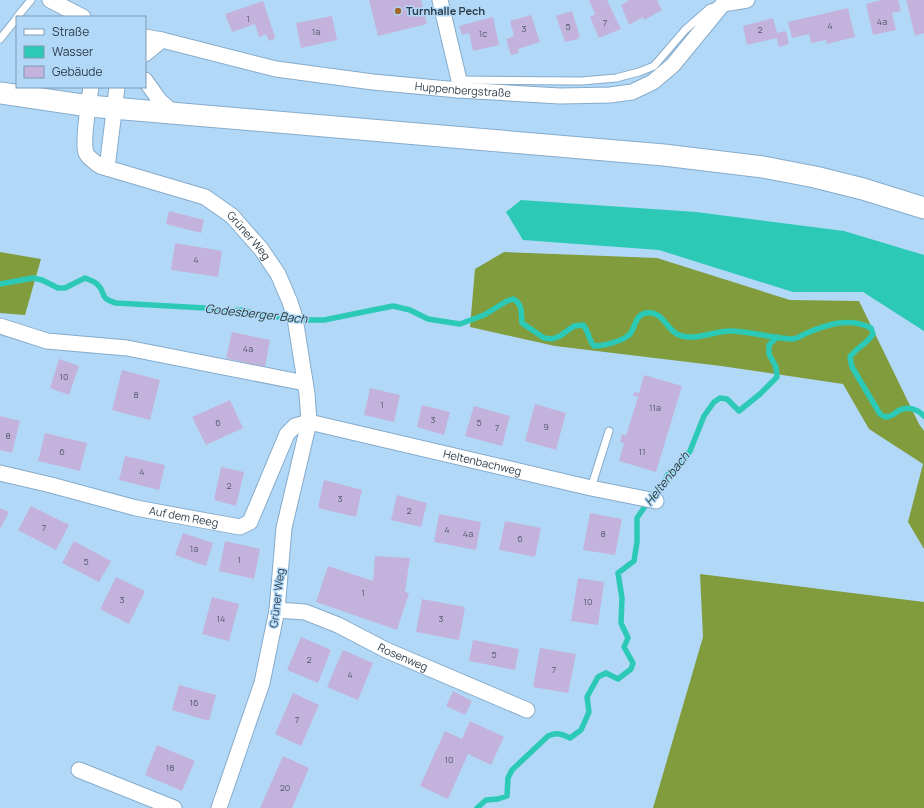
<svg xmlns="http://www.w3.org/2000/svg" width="924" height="808" font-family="Manrope,sans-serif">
<rect width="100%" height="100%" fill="#b2d8f8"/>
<path fill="#819c3d" d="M0,252L41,259L25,315L0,313Z
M504,252L657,258L790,300L859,301L919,424L924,431V549L908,522L923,464L869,429L843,384L721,366L555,346L470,327L475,269Z
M700,574L924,602V808H653L703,637Z"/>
<path fill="#2cc9b7" d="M521,200L696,212L844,231L924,255V331L863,292H793L659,250L523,240L506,212Z"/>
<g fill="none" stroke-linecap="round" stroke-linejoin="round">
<path stroke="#2cc9b7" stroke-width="5.5" d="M0,284L33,278L42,280L58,288H65L85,278C89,280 94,281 97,284C107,293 98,298 116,303L205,308L218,312L241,310L261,315L307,320H324L393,306L410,310L428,319L460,324L484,315L507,301L513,299C523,304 521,313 522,323L544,338L552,339L560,336L574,326L583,325C589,331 588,339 594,346C603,346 624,341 630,334C636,326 635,315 646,313C664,310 667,333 682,336C698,340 714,331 730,331C750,331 770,338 791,339C796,340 802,335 807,333C828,324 850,317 871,328L873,334C867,344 857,347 850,357L852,367L880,414L885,417C895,416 892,414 900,410C909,406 918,410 924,416
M477,808L486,800L498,799L507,796L508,778L512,770L548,736C557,732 562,734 570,738L581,730L589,712L587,697L598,677L606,673L618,679L631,669L633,663L624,647L628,638L621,623L622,598L618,573L634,561L637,542V518L646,505L658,493L668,474L678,467L690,451L704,416L714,402L720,398L727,399L739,411L760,394L777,377L776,367L769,354V345L777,337"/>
</g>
<path fill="#c3b3dc" d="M369,0H421L427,24L378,36Z
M589,0H607L621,29L599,38L590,17L595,14Z
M628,0H657L662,10L644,20L643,17L629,25L621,5L628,1Z
M881,0H898L901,11L892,13L896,30L873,35L866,4Z
M906,0H924V33L915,36Z
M263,1L275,37L274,39L269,41L266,34L259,37L255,24L232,32L225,14Z
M848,8L855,37L827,44L826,40L811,43L809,34L792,38L788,22Z
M572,11L580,37L577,38L578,39L565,42L556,16Z
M531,15L540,42L518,49L519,53L511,55L506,39L514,36L510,21Z
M332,16L337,40L301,48L296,23Z
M493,17L499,45L473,51L469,33L462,35L459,26Z
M773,18L777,33L786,31L789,44L779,47L777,38L747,45L743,26Z
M169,211L204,220L201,233L166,224Z
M175,243L222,251L218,277L171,270Z
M232,332L270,340L265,367L226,358Z
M59,359L79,366L69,395L50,388Z
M122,370L160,380L150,420L112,410Z
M644,375L682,386L656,472L619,461L624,443L620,442L622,434L626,436L638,397L633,396L634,392L639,393Z
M370,388L400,395L394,422L364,415Z
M230,400L243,428L206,445L192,417Z
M535,404L566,413L556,450L525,441Z
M422,405L450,412L444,435L417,427Z
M474,406L510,416L502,446L465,436Z
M0,416L20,421L12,453L0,450Z
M45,433L87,443L80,471L38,461Z
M125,456L165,465L159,490L119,480Z
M221,467L244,472L236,506L214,500Z
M324,480L362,490L356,517L318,508Z
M397,495L427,503L421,527L391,520Z
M31,506L69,525L56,550L18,530Z
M0,508L9,512L0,529Z
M590,513L622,519L615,555L583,550Z
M439,514L481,522L476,550L434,542Z
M505,521L541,528L535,557L499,550Z
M183,533L213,543L206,566L175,555Z
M74,541L111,561L99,582L62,563Z
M225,541L260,549L254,579L219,571Z
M375,556L410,558L405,592L409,593L397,630L316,602L328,566L373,581Z
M116,577L145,591L129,624L100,609Z
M578,578L604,582L598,625L571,621Z
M212,597L239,604L229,641L202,634Z
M422,599L465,607L459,640L416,632Z
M301,637L331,650L318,683L287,670Z
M473,640L519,649L515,670L469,661Z
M540,648L576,654L568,693L533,687Z
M343,650L373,663L358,700L327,687Z
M179,685L216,695L209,721L172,710Z
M453,691L472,701L465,715L446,706Z
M293,693L319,705L301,746L275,734Z
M470,721L504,737L491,765L468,754L448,799L420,786L445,731L462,739Z
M157,745L195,761L182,791L145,775Z
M283,756L309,768L292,808H260Z"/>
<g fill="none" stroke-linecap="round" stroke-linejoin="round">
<g stroke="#86abca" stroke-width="9">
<path id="lane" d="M17,17L31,0
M0,39L17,18
M459,80L582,81L616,78L639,72L654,66L685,30L710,8L720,5
M591,488L609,431"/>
</g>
<g stroke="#86abca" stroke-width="17">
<g id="street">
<path d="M50,0L83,17"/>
<path d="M440,0L459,80L458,90"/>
<path id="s1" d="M145,37L162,40L276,69L373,82L458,90L560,96L610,95L632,92L653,82L673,65L723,4L747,0"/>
<path d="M145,54L162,40"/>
<path d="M145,80L160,101L175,114"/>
<path id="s2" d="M91,87C89,100 82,142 86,153C88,158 95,162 100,166L205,197L232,216L261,249L278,274L290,302L295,318L307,394L309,422L284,528L277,610L262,683L219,808"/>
<path d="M107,168L117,87"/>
<path d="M0,326L47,341L127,348L305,383"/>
<path id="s3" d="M309,422L591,488L656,501"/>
<path id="s4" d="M0,473L51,485L136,508L240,527L250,522L287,434L295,426L309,422"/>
<path id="s5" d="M277,610L305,612L338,625L386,650L527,710"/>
<path d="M79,770L174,808"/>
</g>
</g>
<g stroke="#86abca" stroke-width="23">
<path id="secondary" d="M0,93L89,106L664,155L763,167L815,177L863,189L924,208"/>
</g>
<use href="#lane" stroke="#fff" stroke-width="7"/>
<use href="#street" stroke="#fff" stroke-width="15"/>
<use href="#secondary" stroke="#fff" stroke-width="21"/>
</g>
<circle fill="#a36829" stroke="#b2d8f8" stroke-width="1.5" cx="398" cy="11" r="4"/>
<g text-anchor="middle" stroke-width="3" stroke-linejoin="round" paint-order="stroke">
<g font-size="9" fill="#525a6e">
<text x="248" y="22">1</text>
<text x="882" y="25">4a</text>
<text x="605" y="26">7</text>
<text x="830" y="29">4</text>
<text x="568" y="30">5</text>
<text x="524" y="32">3</text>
<text x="760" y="33">2</text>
<text x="316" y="35">1a</text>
<text x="483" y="37">1c</text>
<text x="196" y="263">4</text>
<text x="248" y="352">4a</text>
<text x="64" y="380">10</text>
<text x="136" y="398">8</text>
<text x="382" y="408">1</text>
<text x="655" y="411">11a</text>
<text x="433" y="423">3</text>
<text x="218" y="426">6</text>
<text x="479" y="426">5</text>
<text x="546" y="430">9</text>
<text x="497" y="431">7</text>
<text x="8" y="439">8</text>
<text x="62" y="455">6</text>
<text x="642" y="455">11</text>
<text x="142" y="475">4</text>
<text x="229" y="489">2</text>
<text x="340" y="502">3</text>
<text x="409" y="514">2</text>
<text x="44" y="531">7</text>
<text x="447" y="533">4</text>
<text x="468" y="537">4a</text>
<text x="603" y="537">8</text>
<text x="520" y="542">6</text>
<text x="194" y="552">1a</text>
<text x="239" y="563">1</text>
<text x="86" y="565">5</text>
<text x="363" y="596">1</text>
<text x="122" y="603">3</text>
<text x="588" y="605">10</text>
<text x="221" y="622">14</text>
<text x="441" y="622">3</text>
<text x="494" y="658">5</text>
<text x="309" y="663">2</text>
<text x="554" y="673">7</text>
<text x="350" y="678">4</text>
<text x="194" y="706">16</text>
<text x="297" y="723">7</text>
<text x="449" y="763">10</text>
<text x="170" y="771">18</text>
<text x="285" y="791">20</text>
</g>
<g font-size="11" font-weight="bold" fill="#2d3c49" stroke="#b2d8f8" text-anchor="start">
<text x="406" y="15">Turnhalle Pech</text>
</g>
<g font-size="11" fill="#2d3c49" stroke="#b2d8f8">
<text dy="4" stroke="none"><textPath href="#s1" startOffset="323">Huppenbergstraße</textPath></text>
<text dy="4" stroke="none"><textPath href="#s2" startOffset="254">Grüner Weg</textPath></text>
<text dy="4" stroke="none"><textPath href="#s3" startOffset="178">Heltenbachweg</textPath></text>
<text dy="4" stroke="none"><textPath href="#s4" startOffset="189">Auf dem Reeg</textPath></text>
<text transform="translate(277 598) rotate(-83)" y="4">Grüner Weg</text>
<text dy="4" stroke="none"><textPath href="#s5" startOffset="136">Rosenweg</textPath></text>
</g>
<g font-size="12" font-style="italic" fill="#1d3531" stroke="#b2d8f8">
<text transform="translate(256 314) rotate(6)" y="4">Godesberger Bach</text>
<text transform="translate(667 479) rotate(-52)" y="4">Heltenbach</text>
</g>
</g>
<rect x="16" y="16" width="130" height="72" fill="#b2d8f8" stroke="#7d9ab2"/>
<rect x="24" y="29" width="20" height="6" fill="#ffffff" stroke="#7d9ab2"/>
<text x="52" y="36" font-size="12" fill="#2d3c49">Straße</text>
<rect x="24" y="46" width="20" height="12" fill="#2cc9b7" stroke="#7d9ab2"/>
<text x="52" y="56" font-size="12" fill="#2d3c49">Wasser</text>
<rect x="24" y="66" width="20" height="12" fill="#c3b3dc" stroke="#7d9ab2"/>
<text x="52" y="76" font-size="12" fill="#2d3c49">Gebäude</text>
</svg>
